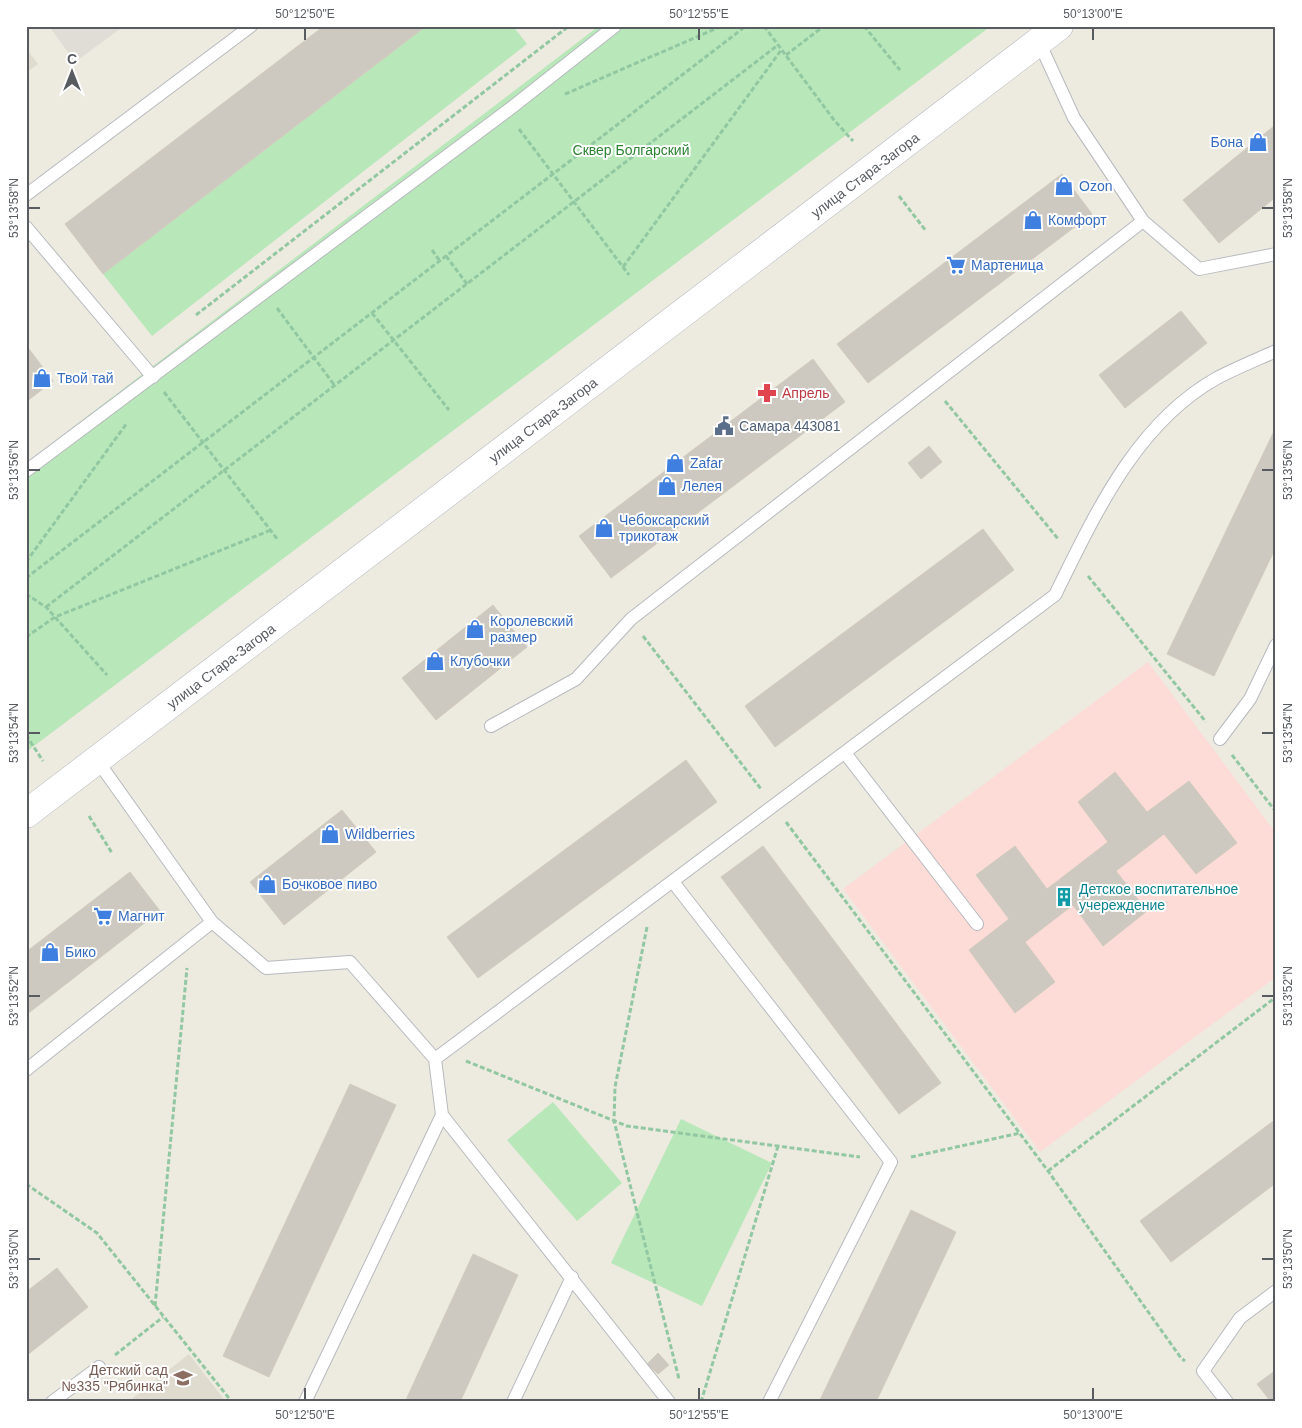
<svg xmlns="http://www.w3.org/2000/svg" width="1302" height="1428" font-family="Helvetica,sans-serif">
<rect width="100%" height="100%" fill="#edeadf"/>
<path fill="#e0ddd7" d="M49,26H124L75,62Z"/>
<path fill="#dfdccf" d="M26,48L38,64L26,73Z
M189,1354L226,1402H128Z"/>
<path fill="#fddcd7" d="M1148,662L1276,833V977L1040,1152L843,889Z"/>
<path fill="#b8e7b9" d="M426,26H513L527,44L152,336L103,274Z
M599,26H991L26,752V463Z
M553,1102L622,1183L577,1221L507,1140Z
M681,1119L772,1163L702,1306L611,1263Z"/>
<path fill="#cdc8c0" stroke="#d2ccbd" d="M324,26H426L103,274L65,224Z
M1274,126L1276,197L1219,243L1183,200Z
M1062,174L1092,214L868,383L837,344Z
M1181,311L1207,343L1125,408L1099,375Z
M26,345L53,381L26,402Z
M813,359L845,402L611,578L579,536Z
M1276,427V547L1214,676L1167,654Z
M929,446L942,462L921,479L908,463Z
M983,529L1014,570L775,747L745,706Z
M493,605L527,647L436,720L402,678Z
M686,760L717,802L478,978L447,937Z
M1115,772L1147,812L1189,781L1237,843L1196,874L1164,834L1116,871L1147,911L1103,946L1073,905L1025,942L1055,982L1015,1013L969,950L1009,919L976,875L1015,846L1047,889L1108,842L1078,802Z
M342,810L376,852L284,925L250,882Z
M763,846L941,1083L899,1114L721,877Z
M130,872L160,911L26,1015V952Z
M350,1084L396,1105L269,1377L223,1356Z
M1276,1119V1183L1171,1262L1140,1221Z
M911,1210L956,1232L876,1402H819Z
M473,1254L518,1275L460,1402H405Z
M57,1268L88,1307L26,1356V1292Z
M658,1353L669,1365L658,1374L647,1364Z
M1276,1370V1402H1271L1257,1384Z"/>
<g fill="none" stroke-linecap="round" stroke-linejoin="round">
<g stroke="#b7babf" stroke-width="14">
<path id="lane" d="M1039,42L1074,118L1143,221L1199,269L1276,254
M26,195L251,26
M26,227L153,377
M26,471L511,108L615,26
M491,726L576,679L631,619L1143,221
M1220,739L1250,699L1276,645
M845,753L977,924
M97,760L212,922L266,968L350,962L435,1059L442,1115L669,1402
M673,882L891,1162L769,1402
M435,1059L1055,595C1095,515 1135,424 1217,378C1236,368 1256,360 1276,351
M26,1070L212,922
M52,1402L99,1367
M305,1402L442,1115
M513,1402L572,1277
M1227,1402L1203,1371L1240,1318L1276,1291"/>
</g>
<g stroke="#b5b9c0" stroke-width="29">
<path id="secondary" d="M26,814L1059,26"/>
</g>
<path stroke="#91c8a2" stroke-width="3" stroke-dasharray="5 2.5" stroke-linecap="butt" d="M764,26L834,120L853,141
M864,26L900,70
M786,55L824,26
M565,94L722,26
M519,129L629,275
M899,196L926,231
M432,250L440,261
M446,256L467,284
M623,267L782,49
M277,308L335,386
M372,313L449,410
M196,315L569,26
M164,392L278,540
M945,401L1059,540
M26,562L127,423
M1088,576L1206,722
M26,578L746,26
M26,594L46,607L107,675
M46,607L778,45
M643,636L761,789
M26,637L55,617L271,530
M26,735L43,761
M1232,755L1276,812
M89,816L112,853
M786,822L1048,1171L1181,1358L1185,1361
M647,927L615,1087L614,1121L679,1379
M466,1061L627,1126L860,1157
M911,1157L1020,1133
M1048,1171L1276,997
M26,1184L97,1233L232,1402
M155,1306L187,968
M115,1355L163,1317
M701,1402L778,1146"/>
<use href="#lane" stroke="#fff" stroke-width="12"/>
<use href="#secondary" stroke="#fff" stroke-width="28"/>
</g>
<path fill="none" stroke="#585c61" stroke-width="2" d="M305,28V40M699,28V40M1093,28V40M28,208H40M1262,208H1274M28,470H40M1262,470H1274M28,733H40M1262,733H1274M28,996H40M1262,996H1274M28,1259H40M1262,1259H1274M305,1388V1400M699,1388V1400M1093,1388V1400"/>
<defs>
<g id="shop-bare" transform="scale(1.5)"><path d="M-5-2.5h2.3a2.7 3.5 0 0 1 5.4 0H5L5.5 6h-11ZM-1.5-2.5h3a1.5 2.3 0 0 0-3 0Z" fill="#3f7fe0" stroke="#fff" stroke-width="2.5" paint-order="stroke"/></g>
<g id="supermarket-bare" transform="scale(1.5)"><path d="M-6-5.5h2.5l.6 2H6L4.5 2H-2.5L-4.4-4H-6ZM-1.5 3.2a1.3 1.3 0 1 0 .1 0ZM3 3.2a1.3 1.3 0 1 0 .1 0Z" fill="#3f7fe0" stroke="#fff" stroke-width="2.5" paint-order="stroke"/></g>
<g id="pharmacy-bare" transform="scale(1.5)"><path d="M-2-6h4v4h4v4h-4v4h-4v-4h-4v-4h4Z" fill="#e0444e" stroke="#fff" stroke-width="2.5" paint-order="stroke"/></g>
<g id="civic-bare" transform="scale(1.5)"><path d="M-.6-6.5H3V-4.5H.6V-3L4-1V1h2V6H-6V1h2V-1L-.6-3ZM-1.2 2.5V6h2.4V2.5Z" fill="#5c6f8a" stroke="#fff" stroke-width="2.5" paint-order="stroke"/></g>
<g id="building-bare" transform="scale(1.5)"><path d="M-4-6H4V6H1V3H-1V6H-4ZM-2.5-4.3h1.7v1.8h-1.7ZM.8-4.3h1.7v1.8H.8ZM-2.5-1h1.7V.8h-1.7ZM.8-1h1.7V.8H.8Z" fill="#0f9aa8" stroke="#fff" stroke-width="2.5" paint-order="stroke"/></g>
<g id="school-bare" transform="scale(1.5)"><path d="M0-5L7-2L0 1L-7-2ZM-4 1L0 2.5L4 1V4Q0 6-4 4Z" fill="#8d6e63" stroke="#fff" stroke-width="2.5" paint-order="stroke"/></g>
</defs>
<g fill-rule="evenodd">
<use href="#shop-bare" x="1258" y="142"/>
<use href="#shop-bare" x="1064" y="186"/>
<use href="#shop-bare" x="1033" y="220"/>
<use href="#supermarket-bare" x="956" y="265"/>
<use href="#shop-bare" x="42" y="378"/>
<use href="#pharmacy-bare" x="767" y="393"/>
<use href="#civic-bare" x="724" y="426"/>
<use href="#shop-bare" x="675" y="463"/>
<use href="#shop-bare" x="667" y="486"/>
<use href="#shop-bare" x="604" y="528"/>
<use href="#shop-bare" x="475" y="629"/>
<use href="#shop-bare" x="435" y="661"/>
<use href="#shop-bare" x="330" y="834"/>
<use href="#shop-bare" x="267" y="884"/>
<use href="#building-bare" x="1064" y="897"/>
<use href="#supermarket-bare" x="103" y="916"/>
<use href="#shop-bare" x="50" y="952"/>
<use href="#school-bare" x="183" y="1378"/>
</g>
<g text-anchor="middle" stroke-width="4" stroke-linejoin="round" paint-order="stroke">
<g font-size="14" fill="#366cbe" stroke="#fff" text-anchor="start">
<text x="1243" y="147" text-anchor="end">Бона</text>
<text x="1079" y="191">Ozon</text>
<text x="1048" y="225">Комфорт</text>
<text x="971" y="270">Мартеница</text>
<text x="57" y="383">Твой тай</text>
<text x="690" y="468">Zafar</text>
<text x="682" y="491">Лелея</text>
<text x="619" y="525">Чебоксарский<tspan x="619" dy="16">трикотаж</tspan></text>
<text x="490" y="626">Королевский<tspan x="490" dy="16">размер</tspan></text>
<text x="450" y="666">Клубочки</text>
<text x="345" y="839">Wildberries</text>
<text x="282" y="889">Бочковое пиво</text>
<text x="118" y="921">Магнит</text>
<text x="65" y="957">Бико</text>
</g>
<g font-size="14" fill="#2d8433" stroke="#fff">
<text x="631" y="155">Сквер Болгарский</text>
</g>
<g font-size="14" fill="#585c61" stroke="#fff">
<text transform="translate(865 175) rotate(-37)" y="5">улица Стара-Загора</text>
<text transform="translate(543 420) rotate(-37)" y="5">улица Стара-Загора</text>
<text transform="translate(221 666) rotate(-37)" y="5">улица Стара-Загора</text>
</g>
<g font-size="14" fill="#be3a42" stroke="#fff" text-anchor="start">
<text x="782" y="398">Апрель</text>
</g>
<g font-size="14" fill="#4e5e75" stroke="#fff" text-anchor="start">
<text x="739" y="431">Самара 443081</text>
</g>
<g font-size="14" fill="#0d838f" stroke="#fff" text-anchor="start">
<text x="1079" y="894">Детское воспитательное<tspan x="1079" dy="16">учереждение</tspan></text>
</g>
<g font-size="14" fill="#785e54" stroke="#fff" text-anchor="end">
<text x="168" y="1375">Детский сад<tspan x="168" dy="16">№335 "Рябинка"</tspan></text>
</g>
</g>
<rect width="1302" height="1428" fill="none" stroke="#ffffff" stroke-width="55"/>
<g transform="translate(72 72)" stroke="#ffffff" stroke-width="4" paint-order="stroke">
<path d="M0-4L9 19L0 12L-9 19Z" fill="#585c61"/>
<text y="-8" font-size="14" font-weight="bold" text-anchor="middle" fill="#585c61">С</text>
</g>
<rect x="28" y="28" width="1246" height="1372" fill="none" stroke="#585c61" stroke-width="2"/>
<g font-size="12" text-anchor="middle" fill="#585c61">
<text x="305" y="18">50°12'50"E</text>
<text x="699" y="18">50°12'55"E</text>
<text x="1093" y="18">50°13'00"E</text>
<text transform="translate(14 208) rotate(-90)" y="4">53°13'58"N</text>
<text transform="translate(1288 208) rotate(-90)" y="4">53°13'58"N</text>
<text transform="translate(14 470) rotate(-90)" y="4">53°13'56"N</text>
<text transform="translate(1288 470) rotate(-90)" y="4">53°13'56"N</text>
<text transform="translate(14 733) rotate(-90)" y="4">53°13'54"N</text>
<text transform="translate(1288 733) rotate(-90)" y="4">53°13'54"N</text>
<text transform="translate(14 996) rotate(-90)" y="4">53°13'52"N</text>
<text transform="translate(1288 996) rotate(-90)" y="4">53°13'52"N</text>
<text transform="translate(14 1259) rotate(-90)" y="4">53°13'50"N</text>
<text transform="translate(1288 1259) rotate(-90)" y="4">53°13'50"N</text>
<text x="305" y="1419">50°12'50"E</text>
<text x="699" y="1419">50°12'55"E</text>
<text x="1093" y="1419">50°13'00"E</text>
</g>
</svg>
